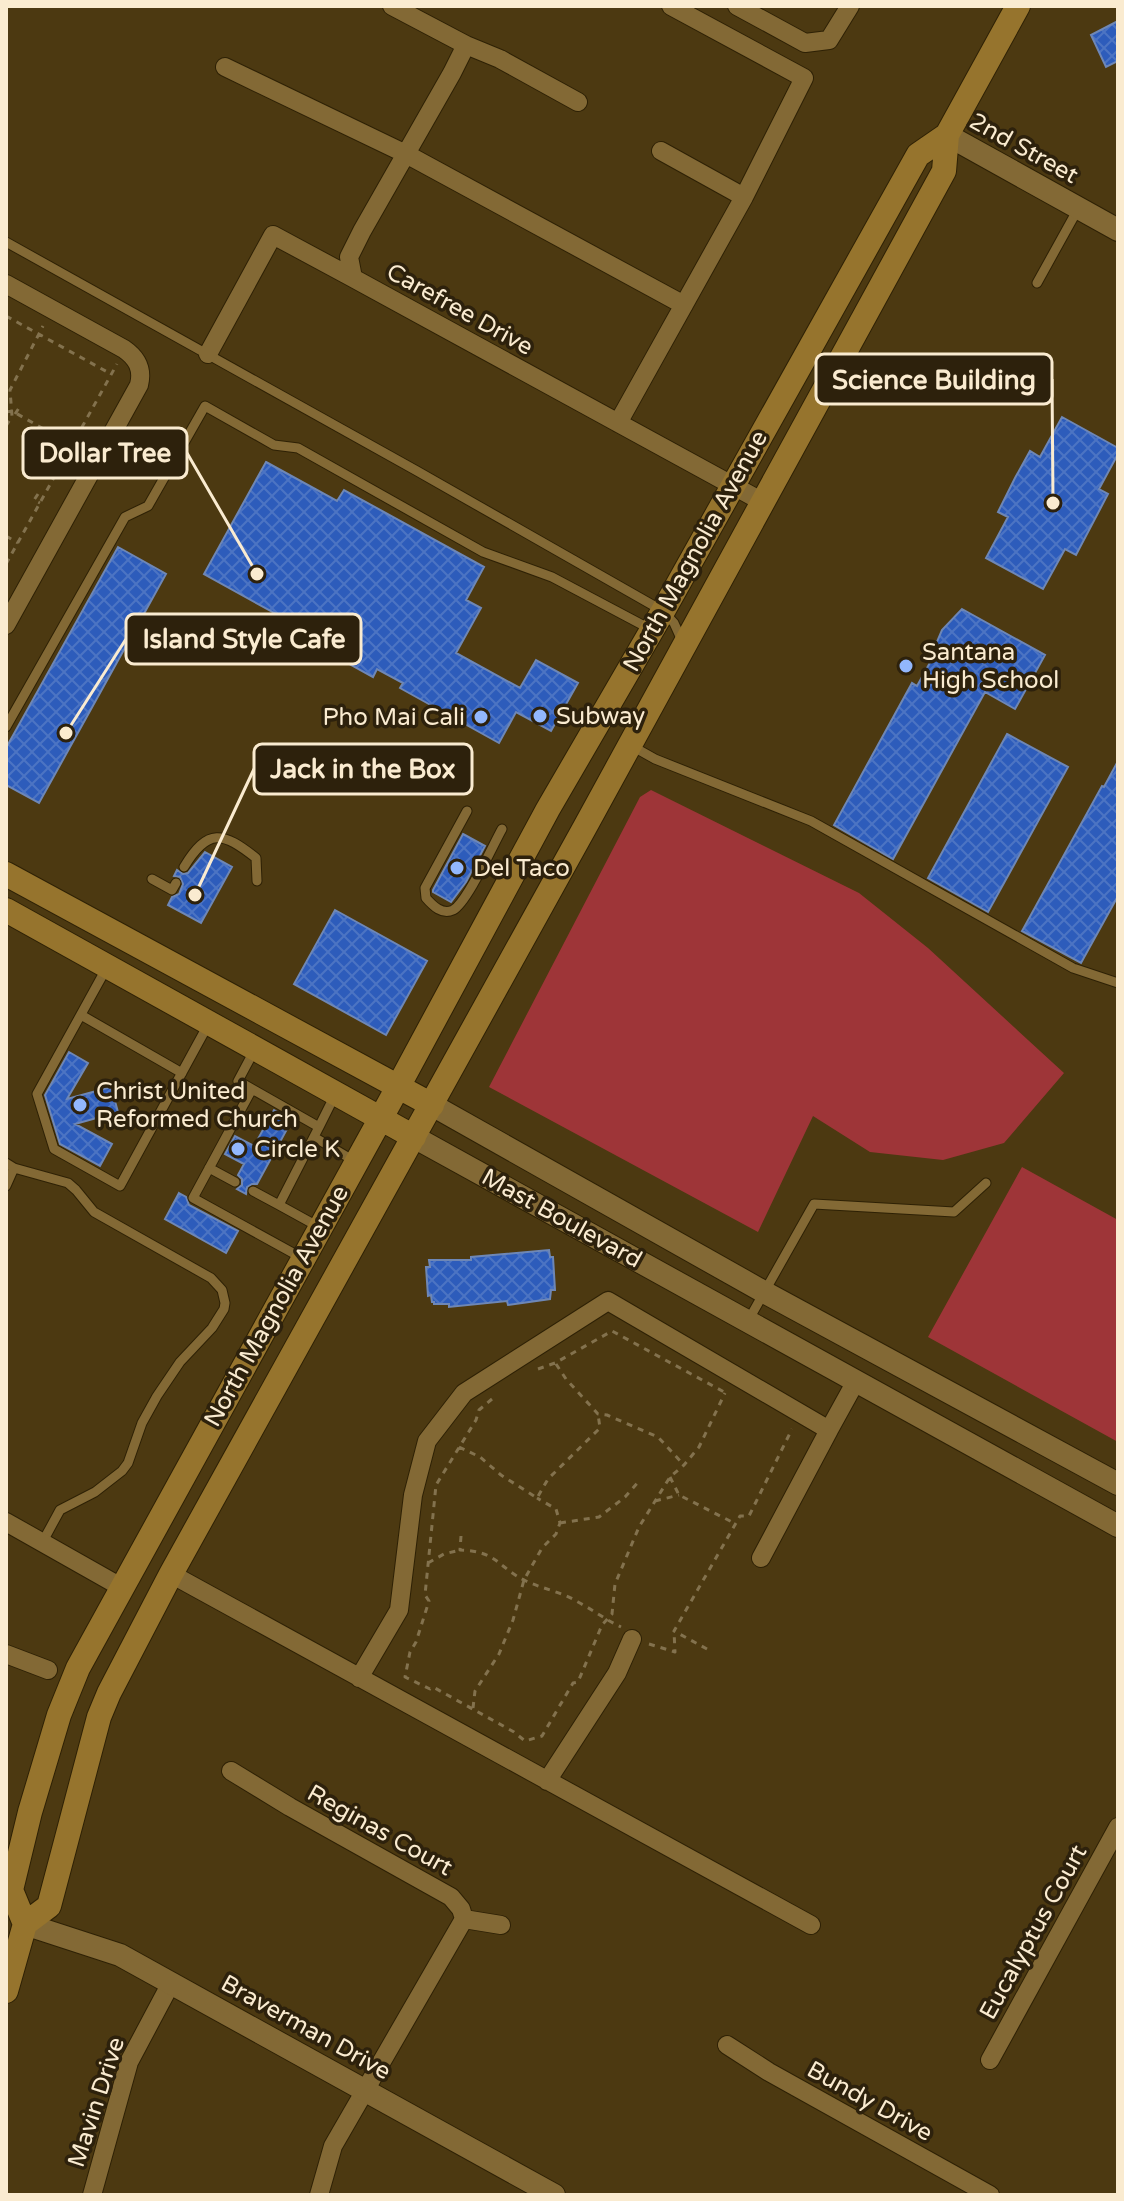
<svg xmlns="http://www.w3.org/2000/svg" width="1124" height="2201" font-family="'Varela Round',sans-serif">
<defs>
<pattern id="building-cross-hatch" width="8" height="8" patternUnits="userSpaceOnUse" patternTransform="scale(2)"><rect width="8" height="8" fill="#2d5cbb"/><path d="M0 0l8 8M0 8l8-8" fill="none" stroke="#4c74c3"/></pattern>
</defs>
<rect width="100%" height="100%" fill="#4c3911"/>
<path fill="#9e3538" d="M651,790L859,893L928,948L1064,1073L1004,1143L943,1160L870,1152L813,1116L758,1232L489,1087L640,797Z
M1022,1167L1118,1220V1442L928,1337Z"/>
<path fill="url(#building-cross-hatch)" stroke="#6e87b6" stroke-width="2" d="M1118,21V61L1106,67L1091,35Z
M1062,417L1118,448V454L1099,489L1108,494L1076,555L1065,549L1043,589L986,558L1008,517L998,512L1015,478L1030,451L1040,457Z
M266,462L337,501L344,490L484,567L466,600L481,608L456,653L520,688L536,660L578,683L551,731L516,712L499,743L400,688L403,683L377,669L373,677L272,621L276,614L204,574Z
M118,547L166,574L39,803L6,785V748Z
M962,609L1045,655L1015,709L985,692L893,859L834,825L912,683L917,686L937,650L936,644L942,630Z
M1007,734L1068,767L988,912L928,878Z
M1118,761V896L1081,963L1022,931L1102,786L1104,787Z
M463,834L485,846L466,882L451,902L433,892V890Z
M205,852L232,867L201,923L168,905L172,897L179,894L183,884L180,877L174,876L177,870L183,874L188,873Z
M335,910L427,961L386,1035L294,984Z
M69,1052L88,1063L67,1099L111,1087L118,1112L75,1124L112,1144L100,1166L60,1144L45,1095Z
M274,1110L292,1120L257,1184H252L247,1187L246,1194L237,1189L242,1185V1179L238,1175L244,1164L225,1154L235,1136L254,1146Z
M179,1193L186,1197L189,1205L238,1231L226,1253L165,1219Z
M549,1250L550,1257H553L555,1290H551L550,1299L508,1305L507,1301L449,1307V1304H434V1302H432L431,1295L428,1296L426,1267H430L429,1260H471V1257Z"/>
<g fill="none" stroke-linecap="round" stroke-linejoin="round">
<g stroke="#2e2105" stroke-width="11">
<path id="service" d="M6,242L417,471L663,611L674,623L683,643
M1037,283L1078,209
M6,727L125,517L148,506L205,406L274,445L298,448L483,552L552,577L652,630
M630,745L655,759L811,821L1073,968L1118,983
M467,811L425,888L426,898C433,906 442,915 453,910C467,903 493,845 502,829
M184,867C208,827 223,832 256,858L257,881
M152,879L172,890L176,883
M106,969L37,1094L54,1149L120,1186L209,1023
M81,1015L182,1073
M255,1049L238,1081L252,1089L193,1198L302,1258
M252,1089L319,1127L335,1095
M314,1137L356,1162
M6,1163L14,1168L68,1183L76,1190L94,1212L211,1278L222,1290L225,1303L224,1309L212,1328L180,1362L157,1396L142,1423L128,1463L122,1471L95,1492L60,1510L42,1543
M209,1168L235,1182
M6,1186L14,1168
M253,1191L279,1205
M319,1227L279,1205L319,1127
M748,1321L814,1204L954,1212L986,1183"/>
</g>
<g stroke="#2e2105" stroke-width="20">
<path id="minor" d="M392,6L466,45L452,73L362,231L349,257L353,278L763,502
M737,6L805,43L829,40L850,6
M466,45L500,59L578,102
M225,67L406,154L684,305
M661,151L744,197
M6,284L124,349C137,358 143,369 139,385L6,625
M208,354L273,235L353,278
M618,423L744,197L804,78L671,6
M829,1430L856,1381
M6,1522L121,1587
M171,1574L811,1925
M6,1654L48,1670
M359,1678L399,1610L413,1495L427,1441L464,1393L608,1301L829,1430L761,1558
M231,1771L290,1807L451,1897L461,1909L464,1919
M547,1781L617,1673L632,1639
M464,1919L501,1925
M727,2045L769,2072L990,2195
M990,2060L1118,1827
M92,2195L129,2062L171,1983
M319,2195L333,2146L464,1919"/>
</g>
<g stroke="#2e2105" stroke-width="24">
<path id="tertiary" d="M947,135L1118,230
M432,1105L764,1292L1118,1484
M414,1137L1118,1526
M25,1924L120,1955L554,2195"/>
</g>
<g stroke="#2e2105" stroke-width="26">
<path id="secondary" d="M6,874L432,1105
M6,910L414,1137
M25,1924L49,1906L99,1717L109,1693L171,1574L585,827L944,171L947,135L1018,6
M6,1991L25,1924L11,1890L30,1812L59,1715L78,1668L398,1087L548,809L663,611L918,155L947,135"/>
</g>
<path stroke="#83724e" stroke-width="3" stroke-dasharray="6 6" stroke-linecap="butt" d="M6,316L111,374
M6,412L12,411L72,445
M15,414L21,405
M6,426L12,416L10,390L43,326
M38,494L34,500L40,503
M6,536L18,543
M6,564L117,364
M556,1364L566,1379L598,1414L607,1415L658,1437L684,1465
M538,1369L555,1363L612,1331L726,1393
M492,1399L479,1410L476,1420L436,1485L425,1595L429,1601L416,1642L410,1652L405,1677L430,1689L433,1687L514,1732L525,1741L542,1736L573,1683L578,1682L602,1625L612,1614L615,1584L639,1527L670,1477L684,1465L699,1447L725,1393
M459,1447L480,1457L501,1475L537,1498L548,1479L600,1428L598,1414
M670,1477L679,1495L736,1524
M655,1501L679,1495
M560,1523L599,1517L625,1497L639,1481
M461,1536L460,1550C498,1551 498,1568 526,1581C543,1589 562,1592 578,1602C593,1610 606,1620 621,1627
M428,1563L444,1554L460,1550
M649,1644L675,1652L674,1631
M707,1649L674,1631L740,1516H749L792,1429
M473,1708L475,1691L499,1654L513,1620L524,1580L542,1548L556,1534L560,1523L556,1509L537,1498"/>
<use href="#service" stroke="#836935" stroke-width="9"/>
<use href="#minor" stroke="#836935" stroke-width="18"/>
<use href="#tertiary" stroke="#836935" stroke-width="22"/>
<use href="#secondary" stroke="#96742d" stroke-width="24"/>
</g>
<g fill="#92b7fd" stroke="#2d210c" stroke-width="3">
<circle cx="906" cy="666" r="8"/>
<circle cx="540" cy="716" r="8"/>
<circle cx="481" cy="717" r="8"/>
<circle cx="457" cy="868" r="8"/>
<circle cx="80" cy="1105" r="8"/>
<circle cx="238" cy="1149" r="8"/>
</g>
<g text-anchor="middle" stroke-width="7" stroke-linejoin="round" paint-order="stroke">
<g font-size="24" fill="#faebd0" stroke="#2d210c">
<text transform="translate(1024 148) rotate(29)" y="8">2nd Street</text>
<text transform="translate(460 309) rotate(29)" y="8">Carefree Drive</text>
<text transform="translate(695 551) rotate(-61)" y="8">North Magnolia Avenue</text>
<text transform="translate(562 1218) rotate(29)" y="8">Mast Boulevard</text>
<text transform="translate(276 1306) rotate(-61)" y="8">North Magnolia Avenue</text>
<text transform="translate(380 1830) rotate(29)" y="8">Reginas Court</text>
<text transform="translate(1033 1932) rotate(-61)" y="8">Eucalyptus Court</text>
<text transform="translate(306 2027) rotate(29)" y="8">Braverman Drive</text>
<text transform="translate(870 2101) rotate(29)" y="8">Bundy Drive</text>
<text transform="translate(96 2102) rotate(-72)" y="8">Mavin Drive</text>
</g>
<g font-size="24" fill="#faebd0" stroke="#2d210c" text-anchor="start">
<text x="922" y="660">Santana<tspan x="922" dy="28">High School</tspan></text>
<text x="556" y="724">Subway</text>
<text x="465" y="725" text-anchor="end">Pho Mai Cali</text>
<text x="473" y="876">Del Taco</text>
<text x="96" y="1099">Christ United<tspan x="96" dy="28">Reformed Church</tspan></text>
<text x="254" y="1157">Circle K</text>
</g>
</g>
<path fill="none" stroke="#faebd0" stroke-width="3" d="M1053 503L1052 379M257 574L187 453M66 733L126 639M195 895L254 769"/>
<g fill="#faebd0" stroke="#2d210c" stroke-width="3">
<circle cx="1053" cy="503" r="8"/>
<circle cx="257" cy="574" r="8"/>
<circle cx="66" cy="733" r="8"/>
<circle cx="195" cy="895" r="8"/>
</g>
<g fill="#2d210c" stroke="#faebd0" stroke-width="3">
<rect x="816" y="354" width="236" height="50" rx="8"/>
<rect x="23" y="428" width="164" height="50" rx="8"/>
<rect x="126" y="614" width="235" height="50" rx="8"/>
<rect x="254" y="744" width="218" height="50" rx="8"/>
</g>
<g font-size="26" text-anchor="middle" font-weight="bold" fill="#faebd0">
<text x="934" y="389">Science Building</text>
<text x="105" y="462">Dollar Tree</text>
<text x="244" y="648">Island Style Cafe</text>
<text x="363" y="778">Jack in the Box</text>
</g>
<rect width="1124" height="2201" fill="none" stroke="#faebd0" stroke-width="16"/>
</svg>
